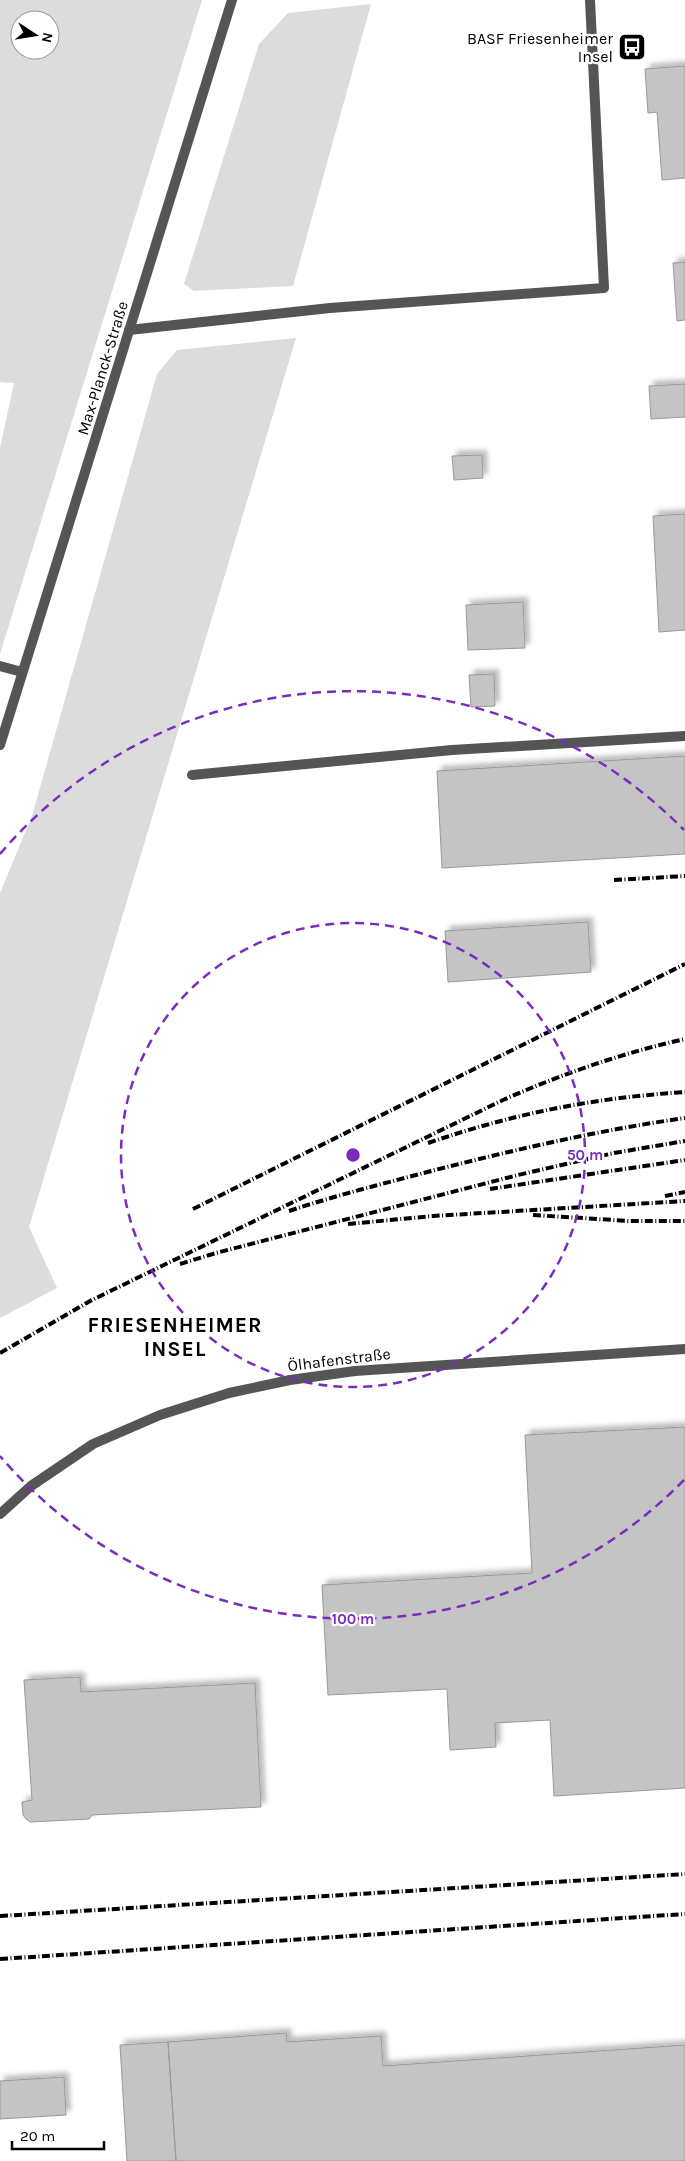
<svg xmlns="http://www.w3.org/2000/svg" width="685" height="2161" font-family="Karla,sans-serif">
<defs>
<filter id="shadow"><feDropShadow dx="4.5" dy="-4.5" stdDeviation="2.5" flood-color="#0004"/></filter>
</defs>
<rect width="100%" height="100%" fill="#fff"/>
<path fill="#dcdcdc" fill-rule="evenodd" d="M0,0H202L0,654V448L14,383L0,382ZM20,20H50V50H20Z
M371,4L293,286L194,291L184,284L259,44L288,13Z
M296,338L29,1227L57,1288L0,1318V893L32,816L157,374L177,350Z"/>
<path fill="#c4c4c4" stroke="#999" filter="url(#shadow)" d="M685,66V178L662,180L657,112L648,113L645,69Z
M685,262V320L677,321L673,263Z
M685,384V417L651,419L649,386Z
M482,455L483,478L454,480L452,456Z
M685,514V630L659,632L653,516Z
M523,602L525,648L468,650L466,605Z
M494,674L495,706L471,707L469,675Z
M685,756V854L442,868L437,771Z
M588,922L591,972L448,982L445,931Z
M685,1427V1788L554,1796L550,1720L495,1723L496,1747L450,1750L447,1689L328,1695L322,1585L532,1573L525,1435Z
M80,1677L81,1692L255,1683L261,1807L92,1815L89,1819L30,1822L26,1819L23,1815L22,1802L32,1800L24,1680Z
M286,2033L287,2042L381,2036L383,2066L685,2045V2161H176L168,2042Z
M168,2042L176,2161H127L120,2045Z
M64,2077L66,2115L0,2119V2081Z"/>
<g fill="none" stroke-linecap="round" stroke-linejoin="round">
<path stroke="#555" stroke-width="10" d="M129,330L330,308L604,288L590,0
M0,666L22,672"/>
<path stroke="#555" stroke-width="10" d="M0,745L232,0
M192,775L452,750L685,736
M0,1514L31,1486L93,1444L160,1415L229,1393L290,1380L355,1371L685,1349"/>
<path stroke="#000" stroke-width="4" stroke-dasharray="8 2.5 1 2.5" stroke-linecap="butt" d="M614,880L685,876
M428,1143C516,1113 593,1098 685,1092
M490,1189L685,1160
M665,1196L685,1192
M193,1209L685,964
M289,1211C337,1195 386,1183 435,1170C518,1149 600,1130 685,1118
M533,1215L629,1221H685
M348,1224L433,1216L685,1201
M180,1264L216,1253L518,1175L614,1153L685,1141
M0,1353L92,1300L503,1100C562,1074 622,1053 685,1039
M0,1916L685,1874
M0,1959L685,1914"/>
</g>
<g fill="none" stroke="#7b2cbf" stroke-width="2.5" stroke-dasharray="9 6">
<circle cx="353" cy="1155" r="232"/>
<path d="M684 1480A464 464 0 0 1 0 1456M0 854A464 464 0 0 1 684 830"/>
</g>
<defs>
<g id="bus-square" transform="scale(1.4375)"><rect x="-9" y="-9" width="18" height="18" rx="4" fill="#000" stroke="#fff"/><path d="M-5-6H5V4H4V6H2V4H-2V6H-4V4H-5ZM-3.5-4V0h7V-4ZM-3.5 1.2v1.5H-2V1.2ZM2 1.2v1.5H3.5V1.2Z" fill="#fff"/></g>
</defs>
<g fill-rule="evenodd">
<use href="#bus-square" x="632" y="47"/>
</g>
<g text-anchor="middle" stroke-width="4.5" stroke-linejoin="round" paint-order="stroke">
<g font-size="16" fill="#000" stroke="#fff" text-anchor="end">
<text x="613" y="44">BASF Friesenheimer<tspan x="613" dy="18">Insel</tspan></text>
</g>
<g font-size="16" fill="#000" stroke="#fff">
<text transform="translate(102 368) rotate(-73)" y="6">Max-Planck-Straße</text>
<text transform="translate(339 1359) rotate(-7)" y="6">Ölhafenstraße</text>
</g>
<g font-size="21" font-weight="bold" letter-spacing="1" fill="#000" stroke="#fff">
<text x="175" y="1332">FRIESENHEIMER<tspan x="175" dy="24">INSEL</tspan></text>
</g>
</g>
<circle cx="353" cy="1155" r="8" fill="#7b2cbf" stroke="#fff" stroke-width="2.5"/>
<g font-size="15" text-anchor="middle" font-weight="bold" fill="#7b2cbf" stroke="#fff" stroke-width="4.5" stroke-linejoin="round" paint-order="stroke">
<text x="585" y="1160">50 m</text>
<text x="353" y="1624">100 m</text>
</g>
<g transform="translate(35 35) rotate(102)"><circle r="24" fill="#ffffff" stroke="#999999"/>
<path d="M0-4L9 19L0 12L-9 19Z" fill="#000000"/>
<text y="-8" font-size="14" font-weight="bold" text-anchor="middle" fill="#000000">N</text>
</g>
<path d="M12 2141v8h92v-8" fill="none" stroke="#000000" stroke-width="2.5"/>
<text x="20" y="2141" font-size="15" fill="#000000" stroke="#ffffff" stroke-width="4" paint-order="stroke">20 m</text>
</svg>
